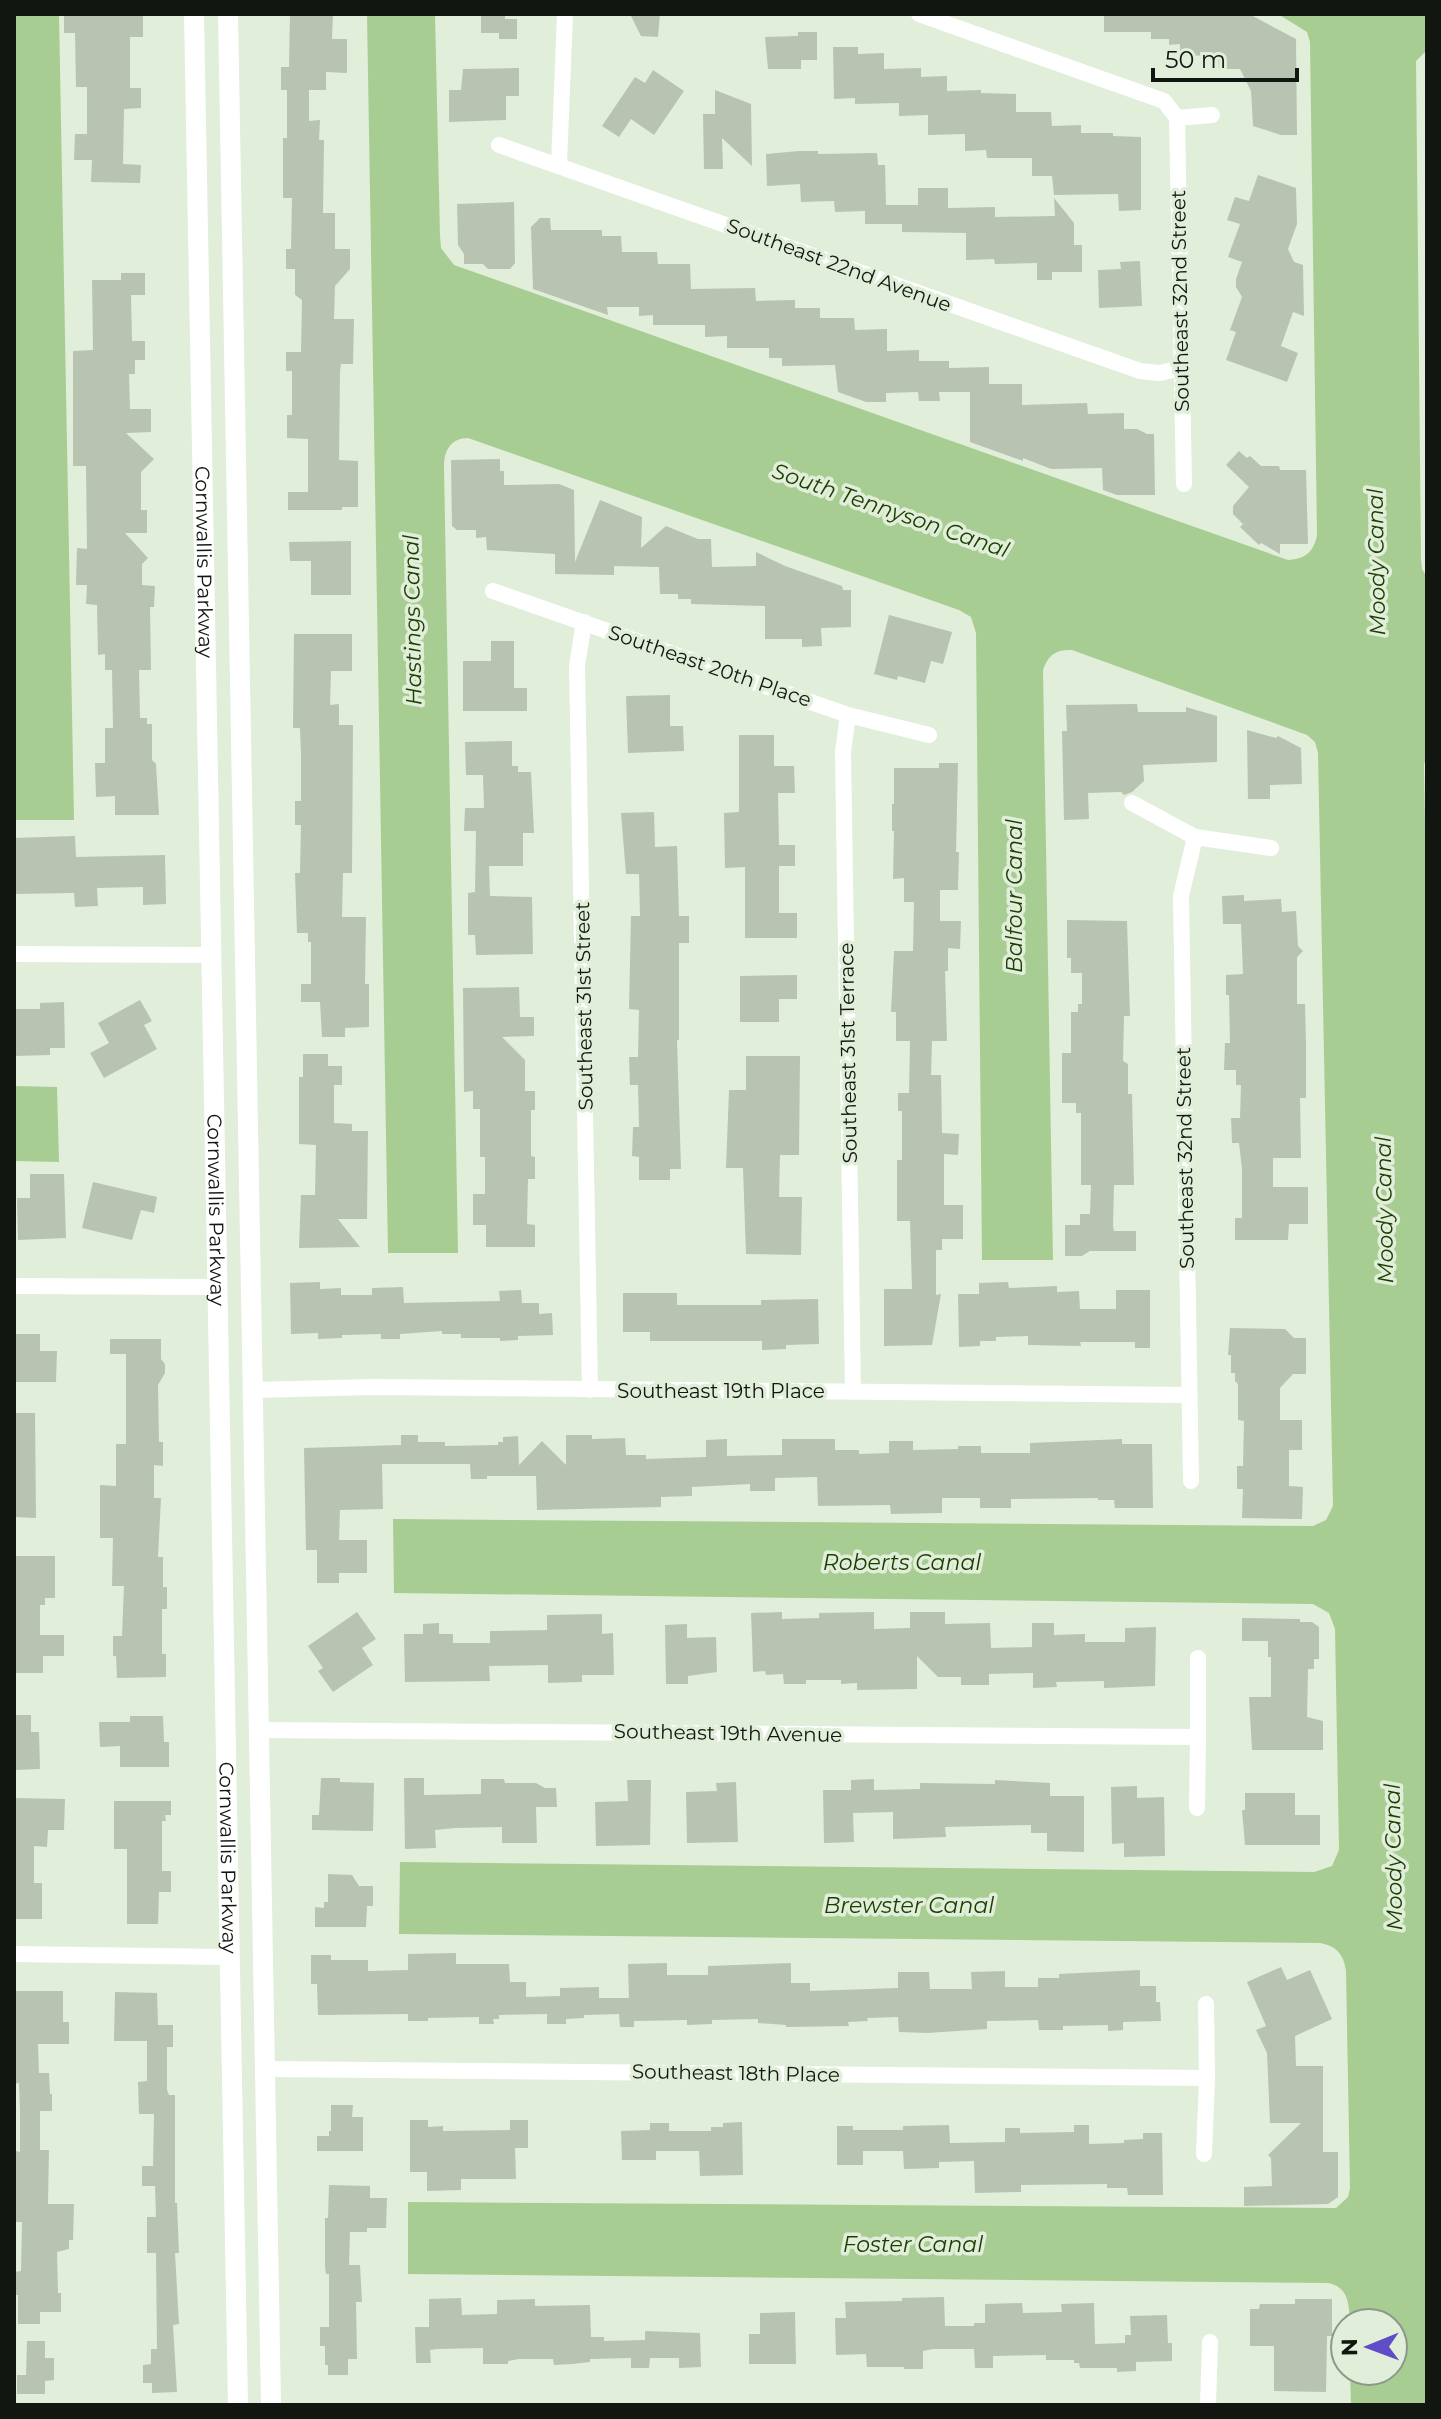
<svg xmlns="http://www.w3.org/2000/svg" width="1441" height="2419" font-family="Montserrat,sans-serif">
<rect width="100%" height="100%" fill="#e1eeda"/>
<path fill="#a7cd92" d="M14,14H59L74,820H14Z
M367,14H435L440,236L441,248L454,265L1288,560C1305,559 1314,552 1317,535L1310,42L1307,32L1278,14H1427V50L1416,61L1421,560L1422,569L1427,577V754L1424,765L1427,939V2405H1351L1350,2371H1393V2323H1350C1349,2305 1349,2287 1328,2283L408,2274V2202L1336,2208L1348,2197L1350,2188L1346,1971C1344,1955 1337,1946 1320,1943L399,1934L400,1862L1314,1872L1332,1866L1339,1850L1335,1629L1329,1613L1313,1604L394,1593L393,1519L1313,1526L1326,1520L1333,1506L1318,753L1315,742L1307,735L1072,650C1056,649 1048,655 1043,670L1053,1260H982L976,633L971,617L959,610L468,438C451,438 444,450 444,467L458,1253H388Z
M14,1086L57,1087L59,1162L14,1161Z"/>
<path fill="#b8c4b1" d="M64,14L143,16V37H130V88H141V108L124,109L123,164L141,165L140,183L91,182L92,160H74L75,134H87V87H76L75,33H64Z
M290,14H333L332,39H347V73L326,72V90H309V121L320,120L319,140H324L323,213H335V249H350V269L335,286L334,319H354L353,364H341L340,372L339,460L358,461V507H342V510H288V492H308V439L287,438V415H292V371H286V352H301L302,300L295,295V269H286V249H291L292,198H283V138H287V90H281V67H289Z
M481,14H505V19H517V39H499V33H481Z
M630,14H660L658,37L641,36Z
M1104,14H1249L1296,39L1297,135H1281L1253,126L1251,91L1240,69H1219L1218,55L1180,56V44L1169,45V39H1151V32H1104Z
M798,32H817V60H801V69H768L765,37L798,36Z
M833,47H858V54L884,53V69L921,68V77L947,76V91L981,90V93L1016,94V112H1051L1052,126L1081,125V133H1113V136L1141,137V210L1119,211L1118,194L1054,195L1052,176H1032V158H987L986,150L965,151V134L928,135V115L899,116V103L855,104V98L834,99Z
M519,68V96H506V120L449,122V90H461L463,69Z
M653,70L684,91L654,135L631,119L619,137L602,126L635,77L645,83Z
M715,90L751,104L752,166L722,138L723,169H704L703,114H715Z
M799,151H818V154L877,153L878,165H885L886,205H918V188H948V208L995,207V217L1055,216L1054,198L1074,223V245H1082V272H1052V280H1037V263L995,264L994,259L966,260V233L902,232V224H865V211L835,212L834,201L801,202L800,184L767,186L766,154Z
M1258,175L1296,188L1297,224L1288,249L1294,262L1303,265L1304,316L1293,312L1281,346L1298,353L1287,382L1226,360L1236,332L1230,330L1242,297L1236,287V279L1242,262L1228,257L1240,224L1227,220L1235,197L1249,201Z
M514,202L515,263L510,269H488L483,264H464V254L458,245L457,204Z
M540,218H550L551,230H602V236H621L622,252H657L658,264H690L691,289L755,288L756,301L795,300V308H820V318H854L855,330L887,329V351L919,350V361H949V368L989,367V384H1022V405L1087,403L1088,414L1124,413V429H1137L1147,434H1154L1155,495H1117L1103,490L1102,468L1051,469L1023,458V461L970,442V392H939L940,401H919L918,392L886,393V402H866L838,392L835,365L782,366V358H769V348H727V336L705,337V325H653V315L639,316V307H607L608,315L533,289L531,227Z
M1140,261L1142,306L1099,308L1098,270L1121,269L1120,262Z
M121,273H145V295H131L132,341H145V360H135V374H129L130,409H151V432L126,433L154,459L141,472V510H147V533H125L148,558L142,564V585L155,586L154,607H150L151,670H139L140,718H147V724H152V760L156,764L159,815H115V796L96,797L95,763H105V728H113L112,670H105V654L98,655L97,605L86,604L87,585H76L77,548L87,549L86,466H73V351L93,350L92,280H121Z
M1239,451L1247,458L1250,456L1261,466H1279L1280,470H1306L1308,544H1280V554L1261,543L1259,545L1240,527L1243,524L1233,514V506L1249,487L1226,465Z
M500,459V471H504V485L559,484L574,490L575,562L600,500L642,517L641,548L666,526L698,539H711L712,567L756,566V552L785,566L842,586L843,590H851V627L821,628L822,646L802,647V639H765V606L691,604V599H678V594H660L659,567L614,566V575L555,574V554L487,550L486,537L476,538V530H457L452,526L451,460Z
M351,541V595H311V561H290L289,542Z
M889,615L952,632L943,664L931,661L925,683L898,676L897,680L874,674Z
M294,634H352V671H331L330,705L339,704V725H353L352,873H343L342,917H366L365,984H369V1027L345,1028V1037H322L320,1002H301V984H311V942H308V933H297L295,873H300L301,825H295V801H301V754L300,728H293Z
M491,641H514V688H527V711H463V661H491Z
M670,695V726H683L684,751L628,753L626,696Z
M1137,704L1138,712H1186V707L1217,716V762L1143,765L1144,781L1132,792L1124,795L1121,792L1088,793L1089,819L1064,820L1062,731H1067L1066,705Z
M1247,730L1276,738L1278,736L1301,748L1302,784L1270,785V799H1248Z
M739,735H774V766H794L795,793H778L779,845H795V866H779V913H797V938H745V867L725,868L724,813L739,812Z
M512,741V766H518V772H531L534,833H523V866H489L490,896L532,897L533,954L476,955L475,935H468V893L475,892L476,831H464L465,808H484L483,775H466L465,742Z
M939,763H958L956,852H959L958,890H940V921H961L960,949L948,948V971H945L947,1041H932L931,1075H941L942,1133L959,1134L958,1155L944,1154V1205H963V1239H942V1250H936V1295L941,1294L932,1345L884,1346V1289H912L910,1221H897V1160H902V1111H898V1093H909L910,1041H896V1012H891L894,951H913L914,902H904V878L893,879L894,831H892V804H894V768H939Z
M654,812L655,847L677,846L679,916H689V943H679V1040H677L681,1169H670V1180H639V1157L632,1156L633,1127H639L638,1085H630L629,1057H638L639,1010L629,1009L631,916H640L639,874H626L621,813Z
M75,836L76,857L165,855L166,904L143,905V887L97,888L98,906L75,907L74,893L14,894V838Z
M1244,895V901L1281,899L1282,912L1296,911L1298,946L1303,951L1297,957V1004H1305L1306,1043V1098H1300L1301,1158H1273V1187H1308V1224H1289L1288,1240H1235V1218H1242V1169L1239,1143H1232L1231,1118H1240L1241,1085H1236V1070H1224L1225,1043H1230L1229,995H1226V975L1243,974L1241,924H1223L1222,896Z
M1067,920L1127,921L1130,1016H1124L1123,1061L1128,1064V1094H1132L1134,1185H1114L1113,1226L1114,1231H1136V1251H1090L1082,1256H1065V1225H1080V1214H1090L1091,1185H1081V1113H1076V1103H1062V1053H1071V1012H1078V1004H1082V973H1071V958H1067Z
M797,975V999H779V1022H740V976Z
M519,987L520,1017H534V1036L502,1037L525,1060V1091H535V1110H531V1156L535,1157V1179H528L527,1224L535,1225V1247H486V1225H473V1194H485V1157H480V1109H473V1091L464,1092L463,988Z
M140,1000L152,1021L144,1025L157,1049L104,1078L90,1053L109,1043L98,1023Z
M64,1002L65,1048H50V1055L14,1056V1009H40V1003Z
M303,1054H328V1066H342V1085H334V1123L352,1124V1131H368L367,1219H338L360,1247L299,1248L301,1195H315L316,1145L299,1144V1077H303Z
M746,1056H800L799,1155H780L779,1197H802L801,1255L746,1254L743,1168H726L729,1090H746Z
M30,1174H64L66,1238L18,1240L17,1198H30Z
M93,1182L157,1197L154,1213L141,1210L132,1240L82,1228Z
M320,1282V1289L341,1288V1295H372V1288L403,1287L404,1303L500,1301L499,1291L521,1290L522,1303H539V1314L552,1313L553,1335L518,1336V1340L500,1341V1338H461V1334H442V1331L400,1334V1339H381V1334L342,1335V1338L318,1339V1333L291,1334L290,1283Z
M1008,1282L1009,1288L1057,1286V1292L1079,1291L1080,1309H1116V1290H1150V1348H1135V1342H1080L1081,1346L1028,1345V1336L996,1337V1341H980V1346L959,1347L958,1294H979V1283Z
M623,1293H677V1305H761V1300L818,1299L819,1344L786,1345V1349L762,1350V1341H650V1332H623Z
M1230,1328L1285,1329L1294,1338H1306V1374H1293L1280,1388V1420H1302V1450H1289V1486L1303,1487L1302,1519L1242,1518L1243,1489H1237V1466H1243L1244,1421L1238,1420V1384L1235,1381V1373H1231V1355H1228Z
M14,1334H40V1351H57L56,1382H14Z
M110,1339H161V1359L165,1364V1373L158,1385L159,1442H163V1466L154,1465V1498H161L158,1557H163V1587H167V1609H162V1654H166V1677L117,1678L116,1656H113V1636H122L124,1586H112L113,1538H100V1485L116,1486V1444H126V1354H110Z
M14,1413H35L36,1518L14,1517Z
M401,1435H418V1442H445V1446L498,1445V1442H503V1437L518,1436L519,1465L542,1441L566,1465V1435H592V1439L625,1438L626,1455H646V1459L706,1457V1440L727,1439V1456L782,1455V1439H835V1450H859V1454L889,1453V1441H913V1450L958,1449V1446H981V1453H1030V1443L1122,1439V1444H1152L1153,1508H1115L1114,1500H1098V1498L1011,1499V1508H980V1498H942V1513L891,1514L890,1505L818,1506L817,1477L775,1478V1491H750V1484L692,1487V1496L661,1497V1507L537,1510L536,1476H487V1479H471L470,1464H382L383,1509L340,1510L339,1540H367V1573H339V1583H317V1550H306L304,1448L401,1445Z
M14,1556H55V1598H45V1605H40V1635H64V1656H43V1673H14Z
M357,1612L376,1639L362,1648L373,1665L333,1692L318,1671L323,1668L308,1646Z
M782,1612V1619L819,1618V1613L874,1612V1629L910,1628V1612H945V1624L990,1623L991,1648L1032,1647V1623H1054V1635L1085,1634V1642H1125V1628L1156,1627L1155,1686L1104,1688V1681L1056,1682L1057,1687L1033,1688V1673L989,1674V1685H961V1677H938L917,1656V1689L857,1690V1683L841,1684V1680H806V1684H784L783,1674L766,1675L765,1671L753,1672L752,1638L751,1613Z
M602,1614V1634L613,1633L614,1675H582V1682L548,1683V1665L489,1666L490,1681L405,1682L404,1634H423V1624L439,1623V1634H453V1643H490V1631L547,1630V1615Z
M1242,1618L1300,1619V1622H1312L1319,1627V1659H1314V1669H1308L1307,1717L1323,1721V1750H1252L1249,1697H1271V1657H1268V1641H1242Z
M687,1624V1638L716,1637L717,1672L688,1676V1684H666L665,1625Z
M14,1715H31V1732H39L40,1769L14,1770Z
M130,1716H163L164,1742H169V1767H120V1746L100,1747L99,1722H130Z
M321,1778H340V1782L374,1783L373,1831L312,1830V1815H319Z
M404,1778H424V1795L481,1794V1779H504L505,1783H536L545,1788H556L557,1807H536L537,1843H502V1827L455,1828L435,1830L436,1848L405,1849Z
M874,1779V1790L920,1789V1783L995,1784V1780L1050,1783V1796H1084V1852L1047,1851V1833H1031V1825L945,1827L946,1837L893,1839V1812L853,1813L854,1842L824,1843L823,1790H851V1780Z
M627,1780H651L650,1845L596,1846L595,1802L628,1801Z
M736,1782L738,1842L687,1843L686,1792L717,1791L716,1783Z
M1137,1786V1798L1164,1797L1165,1856L1124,1857V1843L1112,1844L1111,1787Z
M1245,1793H1295V1815H1320V1845H1245L1242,1810H1245Z
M14,1798L65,1799L64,1830H48L47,1847L34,1846V1883H42V1919H14Z
M114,1801H171V1815H165L166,1821H162V1871H171V1892H159L158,1924H127V1849H114Z
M328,1874L352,1875L359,1886H373V1906H367L366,1927H315V1907L324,1908V1902H328Z
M456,1953V1964H509L510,1982H526V1997L560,1996V1988L599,1987V1998H629L628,1964L667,1963V1975H708V1966L791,1963V1983H810V1991L898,1988V1972H929L930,1989H972L971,1972L1005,1971V1987H1038V1978H1059V1974L1140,1970V1986H1156V2002H1160L1161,2021L1123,2022V2030L1108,2031V2025L1063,2026V2030H1039L1038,2020L987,2021V2029L927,2033L899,2032L898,2017L867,2018L868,2021L848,2022L849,2026L786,2027V2025L758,2023V2019L712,2020V2024L687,2025V2020L634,2021V2027H620L619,2014L584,2015V2018L566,2019V2024H547V2014L499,2015V2019H493L494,2024H479V2017L428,2018V2021H408V2014L318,2015L317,1984H311V1955H331V1960H368V1971L408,1970V1954Z
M1281,1967L1287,1980L1310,1970L1332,2019L1295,2036L1296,2066H1323V2152H1338V2197L1328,2204L1244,2206V2187L1272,2186L1271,2158L1268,2155L1301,2123H1270L1267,2053L1256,2030L1266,2026L1247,1982Z
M14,1991H63V2022H69V2044H38L39,2073H49L50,2094H52V2111H40V2150H49L48,2204H74L73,2240H69V2249L57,2252L58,2293H61V2312H40V2324H18V2295H14V2272L21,2271L22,2222H14V2163H16V2151L20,2152V2111L19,2083L14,2084Z
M115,1992L157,1993L158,2025H173V2047H167V2090L169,2095H175V2203H177L179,2253H175L179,2324L173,2325L177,2392L152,2393V2383H143V2365L151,2364V2349H157L156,2253H147V2217H156L155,2186H142V2166H153L154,2114H139L138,2082L147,2081V2041H114Z
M331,2105H353L352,2117H363V2151H317V2136H329V2131H331Z
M410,2120H428V2127L443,2126V2131L510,2130V2120H528V2148H515L516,2179H461V2190L427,2191V2172H410Z
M742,2122L743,2175L700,2176L699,2151H656V2160H622L621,2131L650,2130V2123H669V2131H711V2127H723V2123Z
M949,2125L950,2143L1005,2142V2128H1020V2133L1074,2132V2125H1089V2144L1124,2143V2140L1143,2139V2133H1162L1163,2195H1128L1127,2188H1107V2184L1021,2185V2192L975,2193L974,2161L939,2162V2168L904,2169L903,2151H863V2165H837V2126H853V2130H903V2126Z
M329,2185L370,2186V2198H387L386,2228H367V2232H350L349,2265H360L362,2302H356L357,2359H348V2375H328V2365H325V2346H320V2327H329V2274H326L325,2267V2218H328Z
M944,2297L945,2326H974V2323H985V2304L1022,2303L1023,2313L1062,2312L1061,2304L1094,2303L1095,2344L1125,2343V2335H1131L1130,2316L1167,2315L1168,2343H1172V2361L1136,2362V2371L1117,2372V2368H1080L1079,2363H1074V2360H1046V2355L993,2356V2368H975L974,2349H933L923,2351V2369H904V2367H867L866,2354L836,2355L835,2318H846L845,2302L902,2301V2298Z
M461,2298L462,2315L497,2314V2300L535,2299V2306L590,2305L591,2337H604V2341L645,2340V2331L700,2333L701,2367L679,2368V2358H650L649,2368H631V2358L590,2359V2362L572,2364L554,2365L553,2359H519L508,2361V2364H483V2348L436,2349L430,2350L431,2363H416L415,2327H429V2299Z
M1295,2299H1332V2336H1327L1326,2392L1274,2391V2346H1250V2309H1259L1260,2304H1295Z
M795,2312L796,2364H749V2334H760V2313Z
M27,2341H45V2358H54V2380L45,2381V2394H17V2375H26Z"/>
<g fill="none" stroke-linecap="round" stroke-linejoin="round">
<path stroke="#fff" stroke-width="16" d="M919,14L1164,101L1177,118
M1177,118L1184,484
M1177,118L1212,115
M499,145L1140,371L1160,373L1181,368
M559,165L565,14
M493,591L848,715L929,735
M584,622L577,665L590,1390
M848,715L843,752L853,1392
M1132,803L1195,837L1181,896L1191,1481
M1195,837L1271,848
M14,954L210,955
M14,1286L217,1287
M254,1390L373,1387L1188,1395
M258,1730L1198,1737V1658
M1197,1808L1198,1737
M14,1954L228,1957
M1206,2004L1207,2078
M265,2069L1207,2078L1204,2154
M1208,2405L1210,2342"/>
<g stroke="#fff" stroke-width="20">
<path id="s1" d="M194,14L238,2405"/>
<path d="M228,14L271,2405"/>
</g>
</g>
<g text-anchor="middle" stroke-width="7" stroke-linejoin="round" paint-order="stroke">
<g font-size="20" fill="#121610" stroke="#e1eeda">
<text transform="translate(839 265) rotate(20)" y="7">Southeast 22nd Avenue</text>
<text transform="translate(1180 301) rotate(-91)" y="7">Southeast 32nd Street</text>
<text dy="7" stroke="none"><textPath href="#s1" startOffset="548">Cornwallis Parkway</textPath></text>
<text transform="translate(710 666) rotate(19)" y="7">Southeast 20th Place</text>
<text transform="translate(584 1006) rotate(-91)" y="7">Southeast 31st Street</text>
<text transform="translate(848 1053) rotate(-91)" y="7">Southeast 31st Terrace</text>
<text transform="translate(1185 1158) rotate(-91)" y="7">Southeast 32nd Street</text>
<text dy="7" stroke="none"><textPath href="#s1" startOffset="1196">Cornwallis Parkway</textPath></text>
<text x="721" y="1398">Southeast 19th Place</text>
<text transform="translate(728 1733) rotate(1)" y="7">Southeast 19th Avenue</text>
<text dy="7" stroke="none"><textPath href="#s1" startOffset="1844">Cornwallis Parkway</textPath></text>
<text transform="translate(736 2073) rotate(1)" y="7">Southeast 18th Place</text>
</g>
<g font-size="22" font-style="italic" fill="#1c3d00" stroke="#e1eeda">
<text transform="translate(891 510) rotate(19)" y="8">South Tennyson Canal</text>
<text transform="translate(1376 562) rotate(-91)" y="8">Moody Canal</text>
<text transform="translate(412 620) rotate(-91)" y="8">Hastings Canal</text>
<text transform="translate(1014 896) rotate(-90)" y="8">Balfour Canal</text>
<text transform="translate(1384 1210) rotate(-91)" y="8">Moody Canal</text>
<text x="902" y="1570">Roberts Canal</text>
<text transform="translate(1393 1857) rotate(-91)" y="8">Moody Canal</text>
<text x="909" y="1913">Brewster Canal</text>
<text x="913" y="2252">Foster Canal</text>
</g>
</g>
<rect width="1441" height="2419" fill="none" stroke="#121610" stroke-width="32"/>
<g transform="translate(1369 2347) rotate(269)"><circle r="38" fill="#e1eeda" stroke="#8e9889" stroke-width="2"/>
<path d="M0-6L14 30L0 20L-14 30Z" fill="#5f4dc6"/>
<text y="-12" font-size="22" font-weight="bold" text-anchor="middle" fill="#121610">N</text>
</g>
<path d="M1153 68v12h144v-12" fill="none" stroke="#121610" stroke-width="4"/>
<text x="1165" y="68" font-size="24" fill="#121610" stroke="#e1eeda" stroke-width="6" paint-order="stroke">50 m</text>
</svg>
